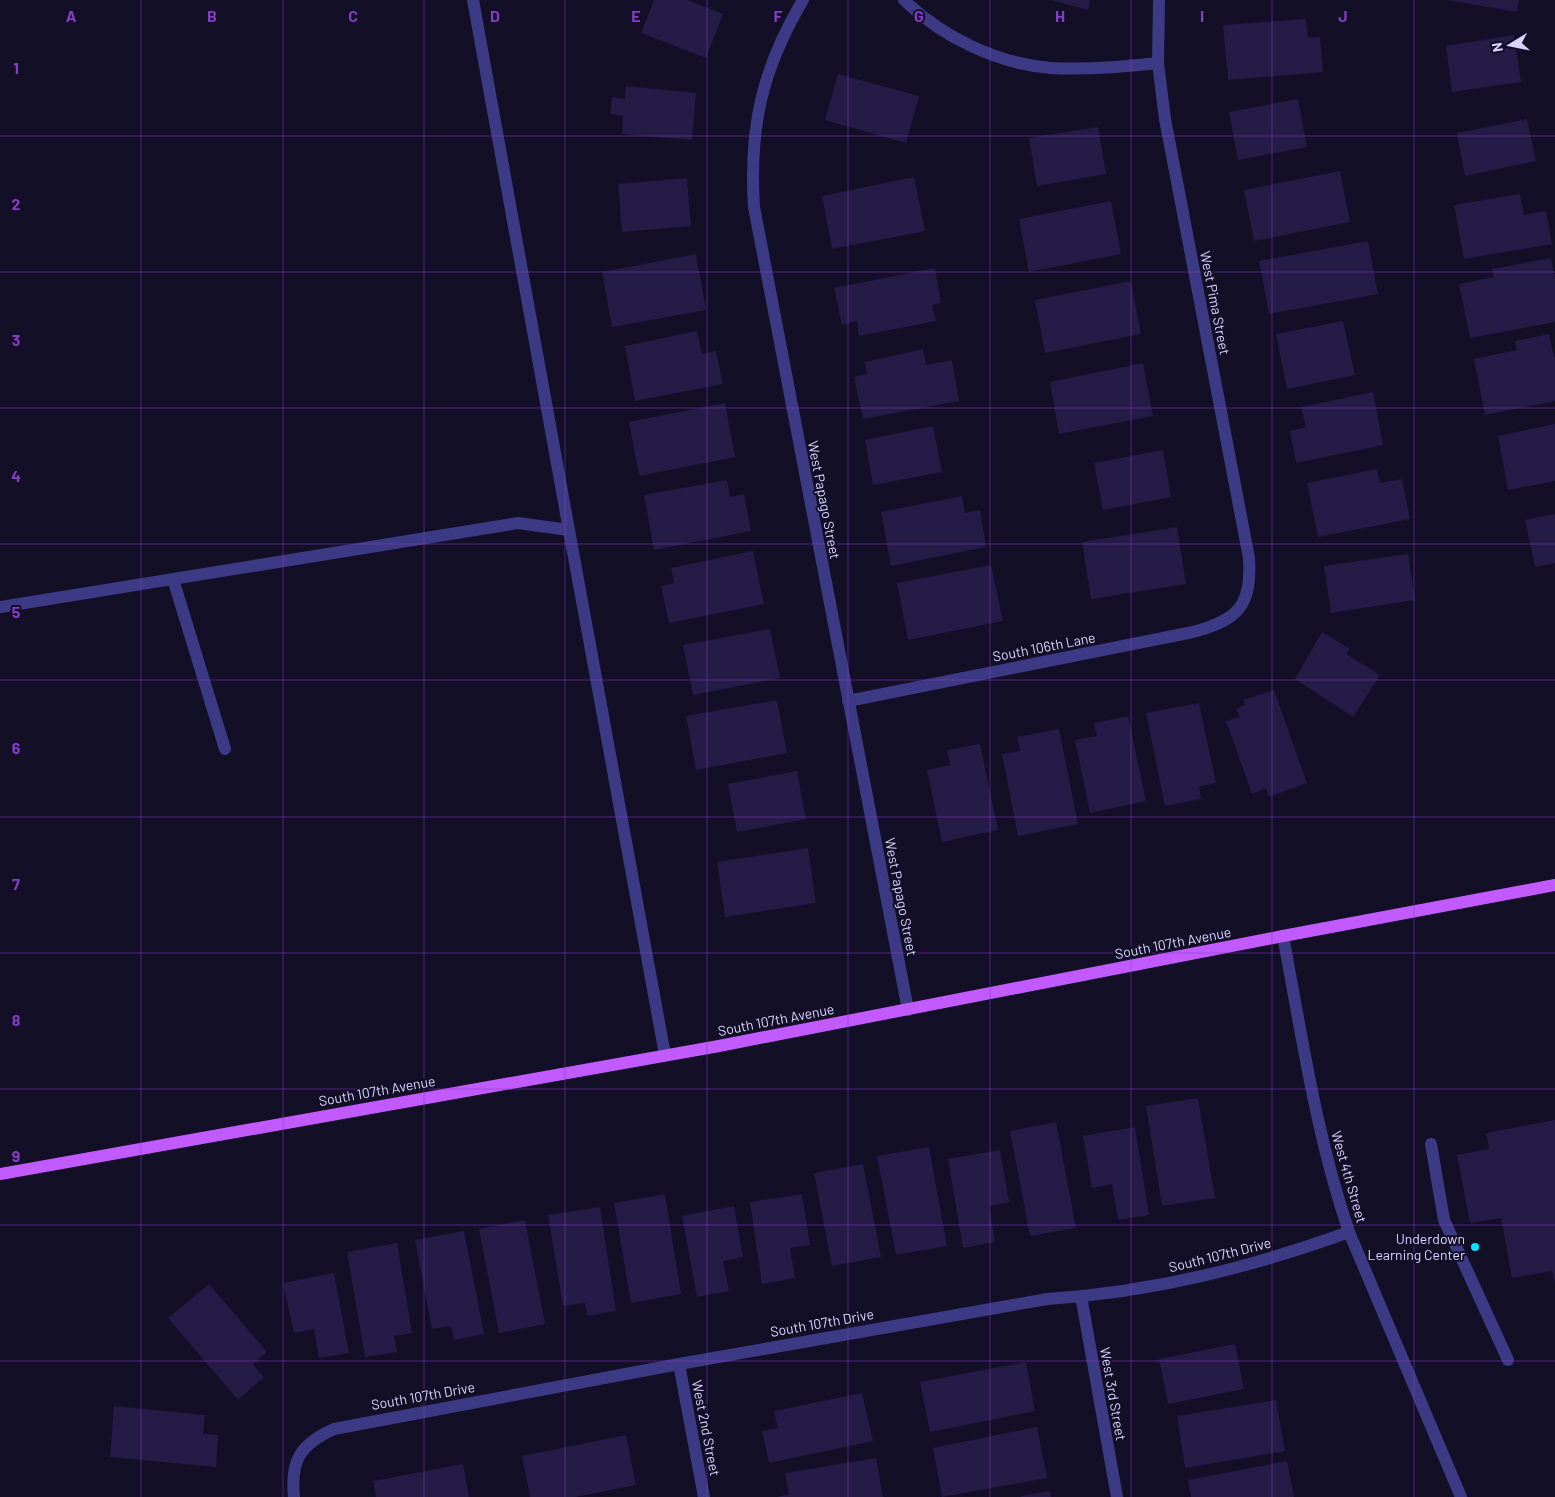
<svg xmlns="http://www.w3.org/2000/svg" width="1555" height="1497" font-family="Barlow,sans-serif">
<rect width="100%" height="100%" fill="#130f26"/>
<path fill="#241b47" d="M654,0H687L723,14L706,58L641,33Z
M1051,0H1090L1088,10Z
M1447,0H1519L1517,12Z
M1306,19L1308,38L1320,37L1323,72L1228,80L1223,25Z
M1514,35L1521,82L1452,92L1446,46Z
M838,74L919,96L906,143L825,120Z
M626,86L696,93L692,140L622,134L623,116L610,114L612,97L625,99Z
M1298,99L1307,147L1238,160L1229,112Z
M1527,119L1536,161L1465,176L1457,133Z
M1098,127L1106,174L1037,186L1029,138Z
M1340,171L1350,222L1254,241L1244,190Z
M914,177L925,231L832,249L822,196Z
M687,178L691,226L622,232L618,184Z
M1520,194L1524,215L1546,211L1552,244L1464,259L1454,205Z
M1111,201L1121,254L1029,272L1019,219Z
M1368,241L1378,294L1269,314L1259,261Z
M696,254L706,310L612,327L602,272Z
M1551,258L1555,279V322L1470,338L1459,284L1494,277L1492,269Z
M935,268L941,303L932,305L936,321L859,336L857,321L842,325L834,288Z
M1131,281L1141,334L1045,353L1035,300Z
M1343,321L1355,375L1287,389L1276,334Z
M697,331L702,354L716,351L723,384L635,401L625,346Z
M1549,334L1554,357L1555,356V401L1485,415L1474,359L1517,350L1515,341Z
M923,349L926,365L952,360L959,401L863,419L854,377L867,374L865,362Z
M1143,363L1153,416L1059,434L1050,382Z
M1373,392L1383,445L1296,463L1290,431L1306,427L1301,407Z
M725,403L735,457L639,476L629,422Z
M1555,424V481L1508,490L1498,436Z
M933,426L942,472L873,485L865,440Z
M1163,450L1171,497L1103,510L1094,463Z
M1377,469L1380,483L1402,479L1410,519L1318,537L1307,483Z
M727,480L730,497L744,494L751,531L654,550L644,495Z
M962,496L965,513L980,510L986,547L891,566L881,512Z
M1555,514V563L1535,567L1525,520Z
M1177,527L1186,584L1091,599L1082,542Z
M753,551L764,604L669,623L661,586L674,583L671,568Z
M1408,554L1415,600L1331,613L1324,566Z
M991,565L1003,621L908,640L897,583Z
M770,629L780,678L693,695L683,645Z
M1322,632L1350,649L1346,654L1380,675L1353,717L1295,679Z
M1274,690L1307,783L1269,797L1266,788L1252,794L1226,721L1240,717L1236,709L1245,705L1243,700Z
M777,700L787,753L696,770L686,716Z
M1199,703L1216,783L1199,787L1201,799L1165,806L1146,713Z
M1128,716L1146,801L1090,813L1075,740L1097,736L1094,723Z
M1059,729L1078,824L1018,836L1002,754L1020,751L1017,737Z
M980,744L998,830L942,842L927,770L950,765L947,750Z
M797,771L806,819L737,832L728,784Z
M808,848L816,903L725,917L717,862Z
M1198,1098L1215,1198L1162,1206L1146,1106Z
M1555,1120V1283L1552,1271L1512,1278L1501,1218L1470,1223L1457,1155L1489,1149L1486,1133Z
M1056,1122L1076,1228L1030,1236L1010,1131Z
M1135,1127L1149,1215L1118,1220L1112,1184L1092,1188L1083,1136Z
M929,1147L947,1246L896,1255L877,1156Z
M1000,1150L1009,1202L989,1206L995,1242L963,1248L948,1159Z
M863,1164L881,1257L832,1266L814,1173Z
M665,1194L681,1294L631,1303L614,1203Z
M802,1194L810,1245L790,1248L795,1278L762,1284L750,1202Z
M734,1206L743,1257L723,1261L729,1291L697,1297L682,1216Z
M600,1207L616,1311L587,1316L585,1303L563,1306L548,1215Z
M525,1220L545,1324L499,1333L479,1229Z
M464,1231L484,1334L454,1340L451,1326L432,1329L415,1240Z
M397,1243L412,1333L394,1336L397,1352L365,1357L347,1252Z
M334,1273L349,1353L319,1358L314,1329L294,1333L283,1283Z
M209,1284L267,1352L253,1364L264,1377L238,1400L168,1318Z
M1235,1344L1244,1389L1168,1404L1159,1359Z
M1026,1362L1035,1411L930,1432L920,1382Z
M862,1393L873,1441L769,1463L762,1431L778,1428L774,1411Z
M1276,1400L1285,1451L1185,1468L1177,1416Z
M114,1406L205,1415L203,1434L218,1435L216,1467L110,1457Z
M1037,1427L1047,1478L942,1497L933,1448Z
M626,1435L636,1485L575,1497H530L522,1456Z
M876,1458L883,1497H777L789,1494L785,1473Z
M1287,1461L1294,1497H1191L1188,1480Z
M463,1464L469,1497H376L373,1481Z
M1050,1491L1051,1497H1021V1496Z"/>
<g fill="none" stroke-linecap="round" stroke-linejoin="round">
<path stroke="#3d3a85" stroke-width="12" d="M473,0L569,530
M803,0C762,69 749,127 754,207L908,1010
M904,0C942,37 998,64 1051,68C1087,70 1123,67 1158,63
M173,579L225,749
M0,607L518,523L569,530L665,1055
M848,701L1193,632C1238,620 1252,606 1249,558L1165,119L1158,63L1159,0
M1283,936C1302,1036 1316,1135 1349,1232L1461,1497
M1431,1144L1444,1220L1508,1360
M1081,1296L1117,1497
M679,1364L704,1497
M294,1497C290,1460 301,1444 334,1429L679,1364L1047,1299C1153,1292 1249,1268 1349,1232"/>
<path stroke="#c25bff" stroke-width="12" d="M0,1174L719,1046L1283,936L1555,885"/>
</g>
<path fill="none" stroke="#843dc5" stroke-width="1" stroke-opacity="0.55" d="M141,0V1497M283,0V1497M424,0V1497M565,0V1497M707,0V1497M848,0V1497M990,0V1497M1131,0V1497M1272,0V1497M1414,0V1497M0,136H1555M0,272H1555M0,408H1555M0,544H1555M0,680H1555M0,817H1555M0,953H1555M0,1089H1555M0,1225H1555M0,1361H1555"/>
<circle fill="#00e5ff" stroke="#130f26" stroke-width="2" cx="1475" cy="1247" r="5"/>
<g text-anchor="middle" stroke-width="4" stroke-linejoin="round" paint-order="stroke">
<g font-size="14" fill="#d9d4ff" stroke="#130f26">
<text transform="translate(1215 303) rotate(79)" y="5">West Pima Street</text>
<text transform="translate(824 500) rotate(79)" y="5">West Papago Street</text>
<text transform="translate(1044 647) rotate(-11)" y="5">South 106th Lane</text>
<text transform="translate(901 897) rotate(79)" y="5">West Papago Street</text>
<text transform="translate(1173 943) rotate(-11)" y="5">South 107th Avenue</text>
<text transform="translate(776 1020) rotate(-11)" y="5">South 107th Avenue</text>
<text transform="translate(377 1091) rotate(-10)" y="5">South 107th Avenue</text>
<text transform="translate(1349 1177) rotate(74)" y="5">West 4th Street</text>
<text transform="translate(1220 1255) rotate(-14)" y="5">South 107th Drive</text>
<text transform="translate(822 1323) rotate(-10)" y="5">South 107th Drive</text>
<text transform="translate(1113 1394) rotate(80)" y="5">West 3rd Street</text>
<text transform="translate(423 1396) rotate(-10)" y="5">South 107th Drive</text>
<text transform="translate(706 1428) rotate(79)" y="5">West 2nd Street</text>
</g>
<g font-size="14" fill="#d9d4ff" stroke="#130f26" text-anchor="end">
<text x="1465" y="1244">Underdown<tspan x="1465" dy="16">Learning Center</tspan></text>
</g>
</g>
<g font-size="16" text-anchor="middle" font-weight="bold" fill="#843dc5" stroke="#130f26" stroke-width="4" stroke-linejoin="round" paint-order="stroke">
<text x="71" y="22">A</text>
<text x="212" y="22">B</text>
<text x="353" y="22">C</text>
<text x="495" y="22">D</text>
<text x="636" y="22">E</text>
<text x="778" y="22">F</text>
<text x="919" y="22">G</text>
<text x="1060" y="22">H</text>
<text x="1202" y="22">I</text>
<text x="1343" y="22">J</text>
<text x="16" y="74">1</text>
<text x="16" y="210">2</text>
<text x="16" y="346">3</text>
<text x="16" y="482">4</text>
<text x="16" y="618">5</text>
<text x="16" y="754">6</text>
<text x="16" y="890">7</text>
<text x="16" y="1026">8</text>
<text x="16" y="1162">9</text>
</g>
<g transform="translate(1510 45) rotate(260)" stroke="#130f26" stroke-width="4" paint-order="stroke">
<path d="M0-4L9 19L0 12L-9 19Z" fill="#d9d4ff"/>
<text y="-8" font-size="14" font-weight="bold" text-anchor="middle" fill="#d9d4ff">N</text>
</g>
</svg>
